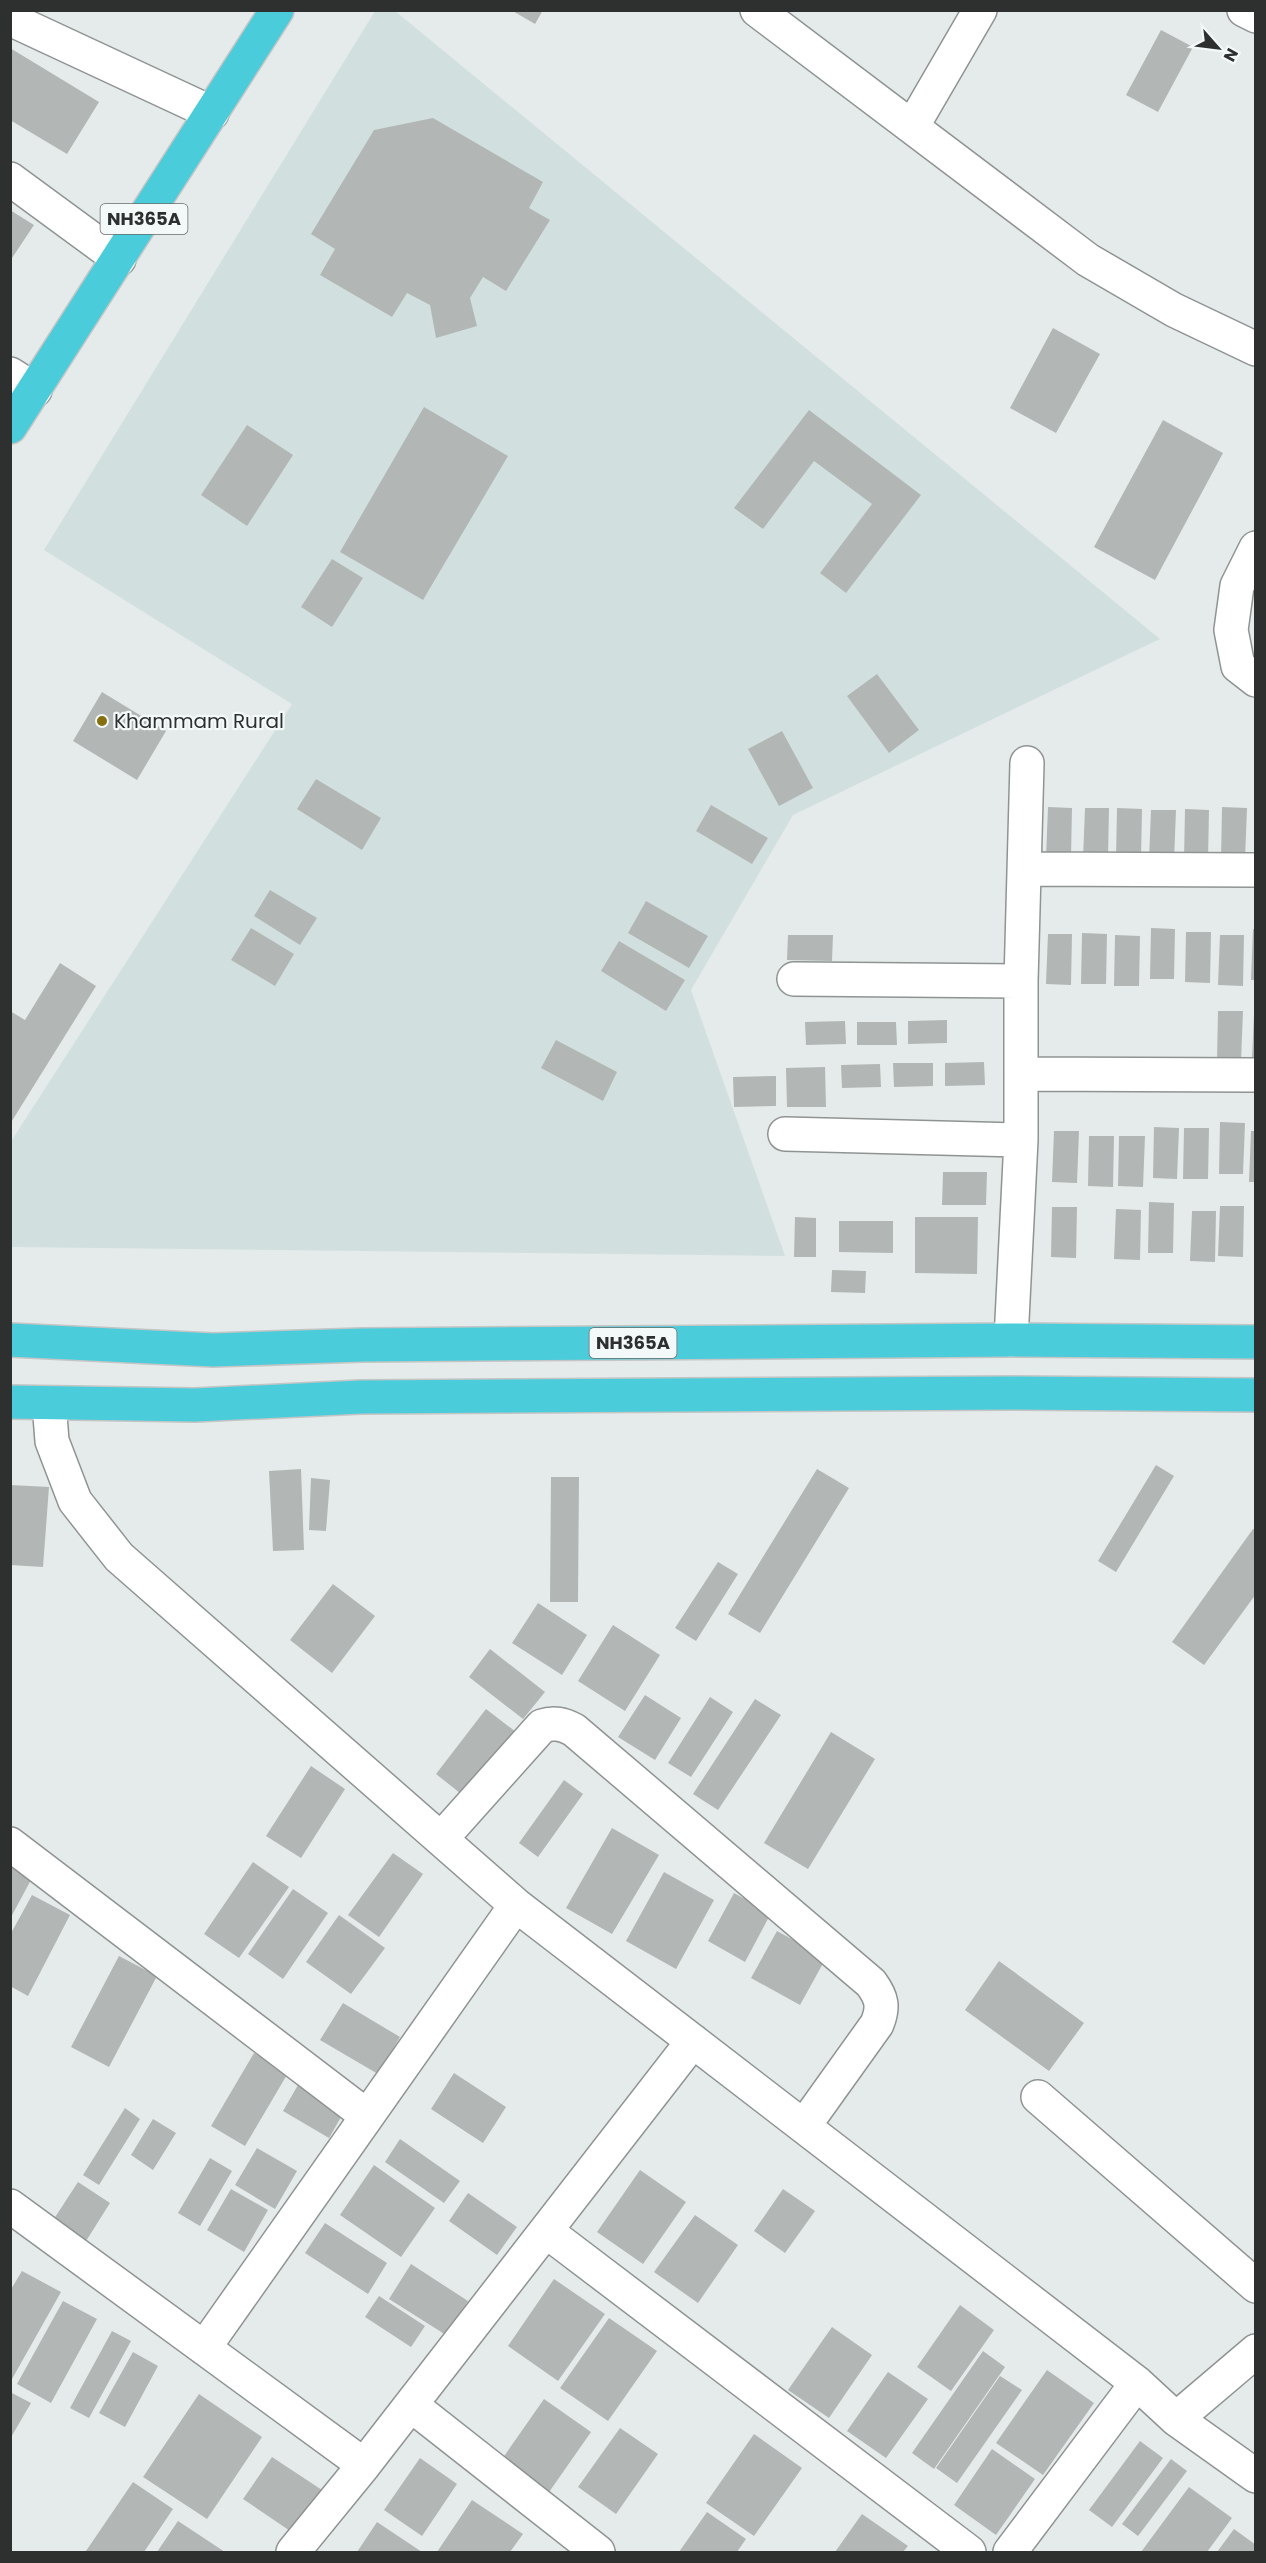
<svg xmlns="http://www.w3.org/2000/svg" width="1266" height="2563" font-family="Poppins,sans-serif">
<rect width="100%" height="100%" fill="#e5ebea"/>
<path fill="#d1e0de" d="M375,11H395L1160,639L793,815L691,990L785,1256L11,1247L10,1143L292,704L44,550Z"/>
<path fill="#b2b7b5" d="M511,10H543L535,24Z
M1161,30L1193,47L1158,112L1126,95Z
M10,48L99,102L67,154L10,120Z
M433,118L543,182L529,208L550,220L506,291L483,277L470,298L477,326L436,338L430,305L407,293L392,317L320,275L335,249L311,234L374,130Z
M10,210L34,225L10,261Z
M1053,328L1100,354L1056,433L1010,408Z
M424,407L508,456L423,600L340,552Z
M809,410L921,495L846,593L820,573L872,504L814,461L763,529L734,508Z
M1163,420L1223,453L1155,580L1094,547Z
M247,425L293,455L247,526L201,495Z
M332,559L363,578L332,627L301,607Z
M877,674L919,730L889,753L847,696Z
M102,692L166,731L137,780L73,741Z
M782,731L813,788L779,806L748,749Z
M316,779L381,818L362,850L297,809Z
M711,805L768,838L752,864L696,831Z
M1048,807L1072,808L1071,858H1046Z
M1222,807L1247,808L1245,859H1221Z
M1085,808H1109L1108,859H1083Z
M1117,808L1142,809L1141,860L1116,859Z
M1185,809L1209,810L1208,860H1184Z
M1151,810H1176L1174,861L1149,860Z
M270,890L317,918L300,945L254,916Z
M646,901L708,936L689,968L628,933Z
M251,928L294,954L275,986L231,960Z
M1151,928L1175,929L1174,979H1150Z
M1253,929H1256V980H1251Z
M1186,932H1211L1210,983L1185,982Z
M1082,933L1107,934L1106,984H1081Z
M1048,934H1072L1071,985L1046,984Z
M788,935H833L832,961L787,960Z
M1115,935L1140,936L1139,986H1114Z
M1220,935H1244L1243,986L1218,985Z
M619,941L685,980L666,1011L601,971Z
M60,963L96,986L10,1124V1011L25,1020Z
M1218,1011H1243L1241,1062H1217Z
M1254,1014H1256V1058H1252Z
M947,1020V1043L908,1044V1021Z
M845,1021L846,1044L806,1045L805,1022Z
M857,1022H896L897,1045H857Z
M556,1040L617,1072L603,1101L541,1068Z
M984,1062L985,1085L945,1086V1063Z
M893,1063H933V1086L894,1087Z
M880,1064L881,1087L842,1088L841,1065Z
M825,1067L826,1107H787L786,1068Z
M776,1076V1106L734,1107L733,1077Z
M1220,1122L1245,1123L1243,1174H1219Z
M1154,1127L1179,1128L1177,1179L1153,1178Z
M1184,1128H1209L1208,1179H1183Z
M1054,1131H1079L1077,1183L1052,1182Z
M1251,1131H1256V1182H1249Z
M1089,1136H1114L1113,1187L1088,1186Z
M1119,1136H1145L1143,1187L1118,1186Z
M943,1172H987L986,1205H942Z
M1149,1202L1174,1203L1173,1253H1148Z
M1220,1206H1244L1243,1257L1218,1256Z
M1052,1207H1077L1076,1258L1051,1257Z
M1116,1209L1141,1210L1140,1260L1114,1259Z
M1192,1211H1216L1215,1262L1190,1261Z
M795,1217L816,1218V1257H794Z
M915,1217H978L977,1274L915,1273Z
M839,1221H893V1253L839,1252Z
M832,1270L866,1271L865,1293L831,1292Z
M1156,1465L1174,1476L1116,1572L1098,1561Z
M301,1469L304,1550L273,1551L269,1471Z
M817,1469L849,1488L760,1633L728,1614Z
M551,1477H579L578,1602H550Z
M311,1478L330,1480L326,1531L309,1530Z
M10,1485L49,1487L43,1567L10,1565Z
M1253,1529L1256,1530V1594L1204,1665L1172,1642Z
M718,1562L738,1574L696,1641L675,1628Z
M333,1584L375,1616L332,1673L290,1640Z
M538,1603L587,1635L562,1675L512,1643Z
M613,1625L660,1655L625,1711L578,1681Z
M490,1649L545,1692L523,1719L469,1677Z
M645,1695L681,1718L655,1760L618,1737Z
M710,1697L733,1712L691,1777L668,1763Z
M755,1699L781,1715L718,1810L693,1794Z
M486,1709L516,1732L465,1797L436,1774Z
M831,1732L875,1759L808,1869L764,1843Z
M311,1766L345,1789L301,1858L266,1836Z
M564,1780L583,1794L538,1857L519,1843Z
M612,1828L659,1855L612,1934L566,1908Z
M393,1853L423,1874L379,1937L348,1915Z
M253,1862L289,1887L239,1958L204,1934Z
M10,1867L32,1878L10,1919Z
M664,1872L714,1900L676,1969L626,1941Z
M293,1889L328,1913L283,1979L248,1954Z
M734,1893L771,1913L745,1962L708,1941Z
M32,1895L70,1915L28,1996L10,1986V1935Z
M339,1915L385,1948L351,1994L306,1962Z
M777,1931L826,1958L800,2005L751,1978Z
M119,1956L157,1976L109,2067L71,2047Z
M999,1961L1084,2023L1049,2071L965,2010Z
M343,2003L400,2037L378,2074L320,2040Z
M254,2053L288,2073L245,2146L211,2126Z
M454,2073L506,2107L483,2143L431,2109Z
M302,2078L348,2105L329,2138L283,2111Z
M125,2108L140,2119L99,2185L83,2175Z
M153,2119L176,2133L153,2170L131,2155Z
M400,2139L460,2181L444,2203L385,2162Z
M257,2148L297,2171L275,2209L235,2185Z
M210,2158L232,2171L200,2226L178,2213Z
M374,2165L435,2208L401,2257L340,2215Z
M640,2170L686,2202L643,2264L597,2232Z
M78,2182L110,2203L81,2249L48,2228Z
M231,2189L268,2210L244,2252L207,2230Z
M783,2189L815,2211L785,2253L754,2231Z
M468,2193L517,2227L497,2255L449,2221Z
M695,2215L738,2245L698,2303L654,2272Z
M325,2223L387,2263L368,2294L305,2253Z
M411,2264L468,2301L446,2335L389,2299Z
M22,2271L61,2292L12,2379L10,2291Z
M554,2279L605,2314L558,2381L508,2346Z
M379,2296L425,2326L411,2347L365,2317Z
M63,2301L97,2319L51,2403L17,2384Z
M960,2305L994,2330L951,2391L917,2367Z
M609,2318L657,2351L608,2421L560,2388Z
M832,2327L872,2355L829,2418L788,2390Z
M112,2331L131,2341L89,2418L70,2408Z
M983,2351L1005,2367L934,2469L912,2453Z
M133,2352L158,2366L125,2427L99,2413Z
M1047,2370L1094,2403L1043,2475L996,2443Z
M888,2372L928,2399L886,2458L847,2431Z
M1000,2376L1022,2390L957,2483L936,2468Z
M10,2392L31,2403L10,2439Z
M199,2394L262,2437L207,2519L143,2477Z
M544,2399L591,2432L547,2495L500,2462Z
M620,2428L658,2454L616,2514L578,2487Z
M754,2434L802,2468L754,2536L706,2503Z
M1140,2441L1163,2458L1112,2527L1089,2510Z
M992,2449L1035,2479L996,2535L954,2505Z
M272,2457L325,2492L296,2535L243,2499Z
M420,2458L457,2484L422,2536L384,2510Z
M1171,2459L1187,2471L1138,2536L1122,2524Z
M133,2482L173,2509L144,2552H89L86,2551Z
M1189,2487L1232,2518L1207,2552H1141Z
M472,2500L523,2534L510,2552H437Z
M707,2512L746,2539L737,2552H679Z
M862,2514L908,2546L903,2552H835Z
M178,2521L225,2552H157Z
M377,2522L422,2552H357Z
M1234,2529L1256,2545V2552H1217Z"/>
<g fill="none" stroke-linecap="round" stroke-linejoin="round">
<g stroke="#8f9493" stroke-width="36">
<path id="minor" d="M757,10L1088,260L1174,310L1256,349
M1244,10L1256,16
M10,19L212,113
M912,127L980,10
M10,179L119,259
M10,374L35,390
M1256,548L1237,586L1231,630L1238,666L1256,680
M1025,869L1256,870
M794,979L1021,981
M1021,1074L1256,1075
M785,1134L1021,1140
M1011,1340L1021,1140V981L1027,763
M49,1403L52,1441L75,1501L119,1557L516,1905L1137,2383L1176,2419L1256,2476
M441,1839L542,1726C554,1722 563,1724 574,1730L871,1983C882,1998 884,2007 877,2024L804,2126
M10,1844L367,2116
M1038,2097L1256,2286
M10,2206L364,2465L693,2041
M546,2231L969,2552
M204,2348L516,1905
M411,2405L598,2552
M1176,2419L1256,2351
M293,2552L364,2465
M1010,2552L1137,2383"/>
</g>
<g stroke="#c4c5c5" stroke-width="36">
<path id="highway" d="M10,427L277,10
M10,1340L213,1350L361,1345L1011,1340L1256,1342
M10,1402L195,1405L361,1397L1011,1393L1256,1395"/>
</g>
<use href="#minor" stroke="#fff" stroke-width="33"/>
<use href="#highway" stroke="#4bccda" stroke-width="33"/>
</g>
<circle fill="#866f0e" stroke="#f3f9f8" stroke-width="2" cx="102" cy="721" r="6"/>
<g text-anchor="middle" stroke-width="4.5" stroke-linejoin="round" paint-order="stroke">
<g fill="#f3f9f8" stroke="#686c6b" stroke-width="1.5">
<rect x="100.5" y="204" width="87" height="30" rx="4.5"/>
<rect x="589.5" y="1328" width="87" height="30" rx="4.5"/>
</g>
<g font-size="18" font-weight="bold" fill="#2d302f">
<text x="144" y="225">NH365A</text>
<text x="633" y="1349">NH365A</text>
</g>
<g font-size="20" fill="#2d302f" stroke="#f3f9f8" text-anchor="start">
<text x="114" y="728">Khammam Rural</text>
</g>
</g>
<rect width="1266" height="2563" fill="none" stroke="#2d302f" stroke-width="24"/>
<g transform="translate(1218 48) rotate(118)" stroke="#f3f9f8" stroke-width="4.5" paint-order="stroke">
<path d="M0-4.5L10 22L0 15L-10 22Z" fill="#2d302f"/>
<text y="-9" font-size="16" font-weight="bold" text-anchor="middle" fill="#2d302f">N</text>
</g>
</svg>
